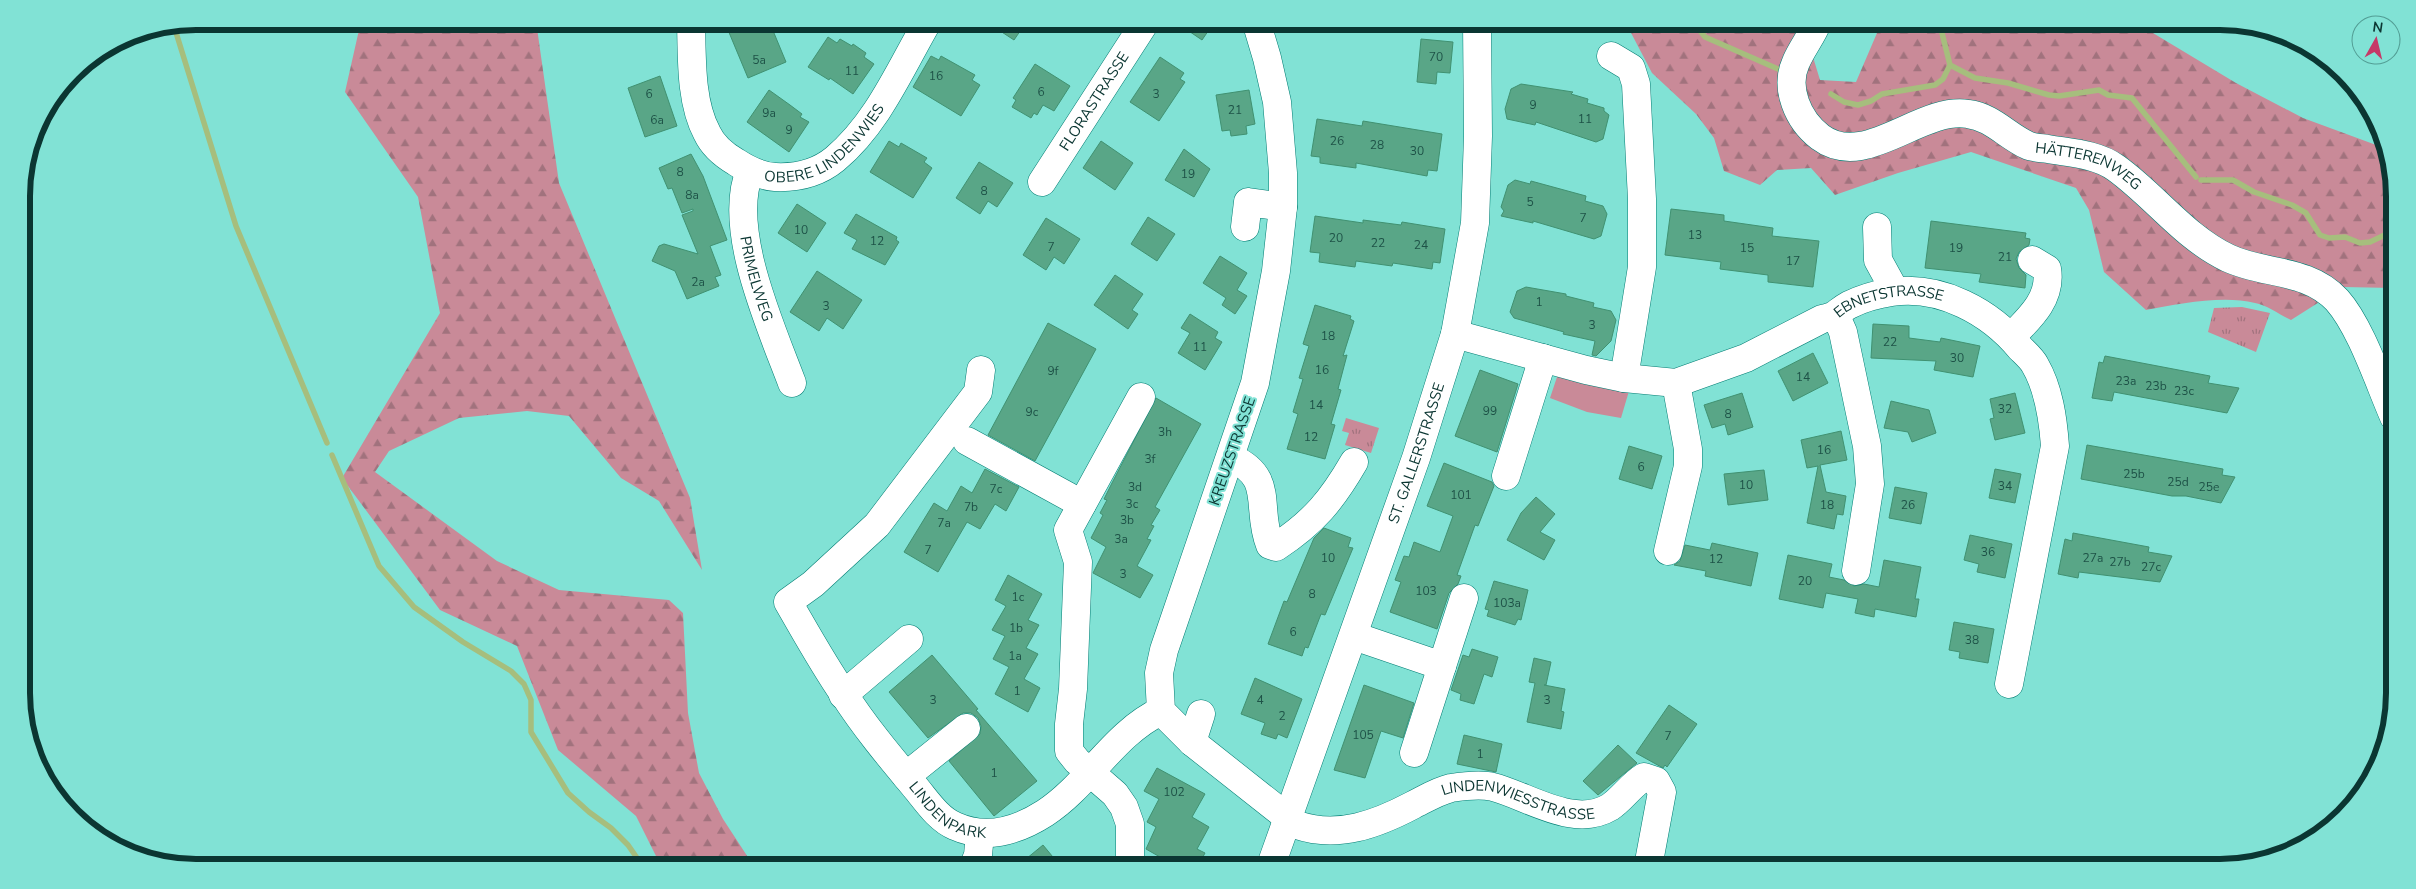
<svg xmlns="http://www.w3.org/2000/svg" width="2416" height="889" font-family="'Nunito Sans',sans-serif">
<defs>
<pattern id="forest-firs" width="22" height="20" patternUnits="userSpaceOnUse" patternTransform="scale(1.25)"><rect width="22" height="20" fill="#c98a98"/><path d="M5 1l3.5 6h-7zM16 11l3.5 6h-7z" fill="#a1727d"/></pattern>
<pattern id="park-tufts" width="24" height="20" patternUnits="userSpaceOnUse" patternTransform="scale(1.25)"><rect width="24" height="20" fill="#c98a98"/><path d="M3 7l-1-3M5 7V3M7 7l1-3M15 17l-1-3M17 17v-4M19 17l1-3" fill="none" stroke="#a1727d"/></pattern>
</defs>
<rect width="100%" height="100%" fill="#81e2d5"/>
<path fill="url(#forest-firs)" d="M361,21H536L559,183L690,498L702,570L659,501L621,478L569,416L527,411L459,418L389,451L375,472L497,561L559,590L669,600L683,613L688,713L699,773L723,819L755,868H662L636,816L558,750L517,646L440,610L342,478L440,313L418,197L345,92Z
M1614,21H1802L1820,80L1856,82L1877,33L1874,21H2133L2236,83L2303,118L2387,149L2393,173L2394,288L2343,287L2291,320C2280,315 2267,305 2255,303C2222,295 2179,304 2146,310L2104,272L2089,210L2076,188L1971,152L1898,173L1835,195L1811,168L1777,170L1760,185L1724,171L1714,138L1696,114L1652,73L1629,29Z"/>
<path fill="url(#park-tufts)" d="M2242,307L2270,313L2256,352L2208,332L2214,308Z
M1346,418L1379,428L1371,453L1345,445L1349,433L1342,431Z"/>
<path fill="#c98a98" d="M1558,374L1629,391L1621,418L1587,412L1550,398Z"/>
<g fill="none" stroke-linecap="round" stroke-linejoin="round">
<path stroke="#a6be7d" stroke-width="5.5" d="M1692,21L1705,37L1778,69
M1939,21L1950,65
M174,26L236,226L327,443
M1831,94L1844,102L1858,105L1871,101L1882,94L1935,85L1943,79L1950,65L1975,78L2008,83L2049,95L2059,96L2099,90L2108,95L2132,98L2196,177
M2201,180H2233L2254,192L2292,205L2306,213L2320,235L2329,238L2345,237L2360,243L2370,242L2393,231
M332,455L379,566L414,607L463,642L511,671L524,684L531,700V732L568,793L589,812L611,828L628,845L644,868"/>
</g>
<path fill="#59a687" stroke="#409171" d="M750,21H769L786,62L748,78L728,30Z
M985,21H1027L1014,40Z
M1174,21H1215L1202,40Z
M828,37L837,43L840,39L852,46L853,44L866,53L864,57L874,64L853,94L830,78L829,80L808,67Z
M1421,39L1453,42L1450,73L1437,72L1436,84L1417,82Z
M931,56L939,60L941,56L975,75L972,80L980,85L961,116L913,87Z
M1160,57L1184,73L1180,79L1185,82L1159,121L1130,102Z
M1035,64L1070,86L1054,111L1043,105L1037,115L1034,113L1031,118L1012,107L1016,100L1013,98Z
M660,76L677,126L645,137L628,88Z
M1521,84L1573,92L1571,94L1588,99L1587,103L1604,108V111L1609,115L1603,139L1596,142L1536,122L1535,125L1507,119L1505,109L1511,89Z
M769,90L790,105L802,114L800,117L809,122L789,152L747,122Z
M1249,90L1255,124L1246,126L1247,134L1231,136L1230,130L1222,131L1216,95Z
M1317,119L1362,126L1363,121L1442,134L1437,171L1428,170L1427,176L1356,163V168L1320,163V157L1311,156Z
M889,141L899,147L901,143L927,158L924,162L932,168L913,198L870,172Z
M1101,141L1133,163L1115,190L1083,168Z
M1184,149L1210,169L1194,197L1165,180Z
M691,154L703,176L727,240L710,246L721,275L715,277L719,286L687,299L675,271L652,261L659,246L664,244L698,254L682,215L693,211V209L682,213L672,188L668,189L659,168Z
M979,162L1013,183L997,207L988,201L980,214L956,198Z
M1515,180L1530,184L1531,181L1586,196L1585,201L1603,206L1607,214L1601,236L1594,239L1533,221V223L1501,216L1504,211L1501,207L1508,185Z
M797,204L826,223L807,252L778,233Z
M1671,209L1724,215V221L1773,228L1772,236L1819,241L1813,287L1768,282V275L1720,269L1721,262L1665,255Z
M856,214L897,237L896,240L899,242L885,265L852,249L857,240L844,233Z
M1315,216L1363,223V220L1401,225L1402,222L1445,229L1440,263L1433,262L1432,269L1393,263L1392,266L1356,261L1355,267L1319,262L1320,253L1310,252Z
M1148,217L1175,234L1157,261L1131,244Z
M1046,218L1080,239L1064,264L1054,257L1046,270L1023,255Z
M1931,221L2026,233L2025,238L2030,239L2029,245L2019,252L2016,259L2019,268L2026,275L2025,288L1979,282L1981,274L1925,268Z
M1220,256L1247,273L1237,290L1247,296L1235,314L1222,305L1226,298L1203,283Z
M817,271L862,300L843,329L827,318L819,331L790,312Z
M1115,275L1143,294L1132,310L1138,314L1128,329L1094,305Z
M1526,287L1566,294V296L1594,303L1593,307L1611,311L1616,320L1611,341L1596,356L1592,355L1595,341L1563,334L1564,332L1514,318L1510,312L1517,291Z
M1315,305L1351,316L1350,319L1354,321L1343,356L1347,355L1338,389L1341,390L1331,424L1335,425L1325,459L1287,449L1298,414L1293,412L1303,379L1299,378L1309,346L1303,344Z
M1190,314L1218,332L1215,338L1222,342L1205,370L1178,353L1190,333L1181,328Z
M1048,323L1096,349L1035,461L988,435Z
M1873,324L1909,326V338L1940,342L1941,338L1980,346L1973,377L1934,370L1936,361L1871,358Z
M1813,353L1828,383L1793,401L1778,371Z
M2105,356L2210,376L2208,383L2239,388L2227,413L2114,392L2112,401L2092,398L2099,362L2103,363Z
M1480,370L1518,384L1497,452L1455,436Z
M1742,393L1753,427L1728,435L1725,424L1712,428L1704,405Z
M2015,393L2025,433L1995,440L1990,419L1994,418L1990,399Z
M1156,398L1201,424L1155,507L1160,510L1151,525L1154,526L1147,539L1151,540L1137,566L1153,575L1140,598L1093,573L1106,547L1091,538L1103,515L1100,513L1107,500L1104,499L1112,483Z
M1891,401L1929,410L1936,433L1912,442L1908,432L1884,428Z
M1841,431L1847,460L1820,465L1826,492L1846,496L1843,515L1837,514L1834,529L1807,523L1818,466L1807,468L1801,440Z
M2087,445L2223,469L2222,475L2235,477L2221,503L2186,496H2172L2081,479Z
M1629,446L1662,456L1652,489L1619,479Z
M1444,463L1492,482L1494,486L1478,526L1475,525L1457,575L1461,576L1458,584L1449,593L1437,629L1390,612L1401,582L1395,580L1404,556L1409,557L1414,542L1440,552L1453,516L1427,506Z
M985,469L1019,487L1006,511L995,504L980,529L967,522L938,572L904,552L934,503L947,511L961,486L972,493Z
M1995,469L2021,474L2015,503L1989,498Z
M1764,470L1768,500L1728,505L1724,474Z
M1895,487L1927,493L1921,524L1889,518Z
M1536,497L1555,514L1540,532L1555,540L1544,560L1507,540L1521,513Z
M1324,528L1351,538L1348,547L1353,548L1325,615L1321,614L1308,648L1305,647L1302,656L1268,644L1284,601L1287,602L1314,538Z
M2073,533L2149,547L2148,552L2172,556L2160,582L2079,572L2078,578L2058,574L2065,539L2072,541Z
M1970,535L2012,544L2005,578L1977,572L1979,564L1964,560Z
M1712,543L1758,553L1751,586L1705,576L1706,571L1674,565L1680,561L1685,545L1710,550Z
M1788,555L1832,564L1829,577L1844,580L1854,586L1864,584L1879,587L1884,560L1921,567L1915,599H1919L1916,617L1875,609L1874,617L1855,613L1858,599L1826,593L1823,608L1779,599Z
M1008,575L1042,594L1028,620L1039,625L1026,648L1038,654L1024,679L1040,688L1028,712L995,694L1009,667L993,659L1005,636L992,630L1006,606L995,600Z
M1494,581L1528,590L1521,620L1518,619L1515,625L1487,616L1489,610L1485,609Z
M1954,622L1994,629L1988,663L1959,658L1960,652L1949,650Z
M1472,649L1498,657L1492,677L1484,674L1474,704L1460,700L1461,694L1451,690L1463,655L1469,657Z
M932,655L978,709L976,710L1037,781L994,816L949,761L980,734L981,726L978,718L971,713H963L928,738L889,692Z
M1534,658L1551,662L1546,685H1544L1565,689L1561,711L1564,712L1561,729L1527,722L1535,683L1529,682Z
M1255,678L1302,699L1287,738L1278,734L1276,739L1261,734L1265,723L1241,714Z
M1364,685L1414,703L1403,738L1381,731L1365,778L1334,770Z
M1669,705L1697,724L1667,767L1665,765L1663,768L1636,753Z
M1464,735L1502,744L1496,772L1457,764Z
M1618,745L1637,763L1598,795L1583,781Z
M1157,768L1205,794L1192,817L1209,827L1197,849L1205,853L1197,868H1154L1160,857L1146,849L1156,827L1147,822L1159,799L1144,791Z
M1043,845L1062,868H1015Z"/>
<g fill="none" stroke-linecap="round" stroke-linejoin="round">
<g stroke="#007d73" stroke-width="29">
<g id="minor">
<path id="s1" d="M691,21C692,56 690,102 707,133C713,146 724,155 736,162C748,170 760,176 775,177C796,178 818,173 835,159C878,123 900,69 928,21"/>
<path id="s2" d="M1256,21L1267,58L1277,102L1283,173V207L1276,271L1255,383L1164,650L1159,673L1161,711L1192,742L1297,825C1338,839 1377,824 1413,805C1425,799 1438,791 1451,788C1464,786 1481,784 1493,787C1528,796 1574,829 1610,807C1622,799 1631,785 1644,777L1656,781L1662,792L1648,867"/>
<path id="s3" d="M1818,21C1812,36 1802,48 1796,62C1784,88 1798,120 1820,137C1865,171 1920,106 1968,114C1992,117 2007,136 2027,145C2033,148 2042,148 2048,149C2071,153 2097,154 2116,168C2155,196 2184,237 2228,258C2264,275 2307,268 2337,300C2361,327 2379,383 2394,417"/>
<path d="M1611,56L1631,68L1636,84L1642,199V267L1624,378"/>
<path id="s4" d="M750,171C726,228 771,327 792,383"/>
<path id="s5" d="M1042,182L1146,21"/>
<path d="M1245,227L1248,202L1283,207"/>
<path d="M1877,227L1878,260L1895,291"/>
<path d="M1836,316L1843,332L1867,446L1870,484L1856,571"/>
<path id="s6" d="M1455,334L1586,370L1624,378L1676,383L1746,358L1822,319C1838,316 1836,312 1849,305C1861,299 1878,294 1892,292C1941,285 1990,312 2020,348C2025,353 2032,359 2035,365C2049,389 2053,419 2055,446L2009,684"/>
<path d="M2011,337C2030,318 2052,298 2047,269L2032,260"/>
<path id="s7" d="M981,370L978,392L877,525L813,584L788,602C806,633 823,664 843,693C864,726 890,757 915,787C926,800 938,819 955,826C986,840 1017,831 1045,813C1088,785 1114,733 1161,711"/>
<path d="M967,441L1082,504"/>
<path d="M1231,458C1276,477 1255,508 1270,545L1276,547C1314,522 1332,500 1354,462"/>
<path d="M1506,476L1543,358"/>
<path d="M1668,551L1688,466V449L1676,383"/>
<path d="M1354,636L1442,666L1464,598"/>
<path d="M843,695L909,639"/>
<path d="M1192,742L1201,714"/>
<path d="M1414,753L1442,666"/>
<path d="M906,776L966,728"/>
<path d="M973,868L978,855L980,834"/>
<path d="M1130,868V824L1124,807L1115,794L1077,761L1069,751V724L1073,689L1078,562L1068,530L1141,397"/>
<path id="s8" d="M1270,868L1416,458L1455,334L1475,223L1478,136L1477,21"/>
</g>
</g>
<use href="#minor" stroke="#fff" stroke-width="28"/>
</g>
<g text-anchor="middle" stroke-width="4" stroke-linejoin="round" paint-order="stroke">
<g font-size="12" fill="#1e5247">
<text x="1436" y="61">70</text>
<text x="759" y="64">5a</text>
<text x="852" y="75">11</text>
<text x="936" y="80">16</text>
<text x="1041" y="96">6</text>
<text x="649" y="98">6</text>
<text x="1156" y="98">3</text>
<text x="1533" y="109">9</text>
<text x="1235" y="114">21</text>
<text x="769" y="117">9a</text>
<text x="1585" y="123">11</text>
<text x="657" y="124">6a</text>
<text x="789" y="134">9</text>
<text x="1337" y="145">26</text>
<text x="1377" y="149">28</text>
<text x="1417" y="155">30</text>
<text x="680" y="176">8</text>
<text x="1188" y="178">19</text>
<text x="984" y="195">8</text>
<text x="692" y="199">8a</text>
<text x="1530" y="206">5</text>
<text x="1583" y="222">7</text>
<text x="801" y="234">10</text>
<text x="1695" y="239">13</text>
<text x="1336" y="242">20</text>
<text x="877" y="245">12</text>
<text x="1378" y="247">22</text>
<text x="1421" y="249">24</text>
<text x="1051" y="251">7</text>
<text x="1747" y="252">15</text>
<text x="1956" y="252">19</text>
<text x="2005" y="261">21</text>
<text x="1793" y="265">17</text>
<text x="698" y="286">2a</text>
<text x="1539" y="306">1</text>
<text x="826" y="310">3</text>
<text x="1592" y="329">3</text>
<text x="1328" y="340">18</text>
<text x="1890" y="346">22</text>
<text x="1200" y="351">11</text>
<text x="1957" y="362">30</text>
<text x="1322" y="374">16</text>
<text x="1053" y="375">9f</text>
<text x="1803" y="381">14</text>
<text x="2126" y="385">23a</text>
<text x="2156" y="390">23b</text>
<text x="2184" y="395">23c</text>
<text x="1316" y="409">14</text>
<text x="2005" y="413">32</text>
<text x="1490" y="415">99</text>
<text x="1032" y="416">9c</text>
<text x="1728" y="418">8</text>
<text x="1165" y="436">3h</text>
<text x="1311" y="441">12</text>
<text x="1824" y="454">16</text>
<text x="1150" y="463">3f</text>
<text x="1641" y="471">6</text>
<text x="2134" y="478">25b</text>
<text x="2178" y="486">25d</text>
<text x="1746" y="489">10</text>
<text x="2005" y="490">34</text>
<text x="1135" y="491">3d</text>
<text x="2209" y="491">25e</text>
<text x="996" y="493">7c</text>
<text x="1461" y="499">101</text>
<text x="1132" y="508">3c</text>
<text x="1827" y="509">18</text>
<text x="1908" y="509">26</text>
<text x="971" y="511">7b</text>
<text x="1127" y="524">3b</text>
<text x="944" y="527">7a</text>
<text x="1121" y="543">3a</text>
<text x="928" y="554">7</text>
<text x="1988" y="556">36</text>
<text x="1328" y="562">10</text>
<text x="2093" y="562">27a</text>
<text x="1716" y="563">12</text>
<text x="2120" y="566">27b</text>
<text x="2151" y="571">27c</text>
<text x="1123" y="578">3</text>
<text x="1805" y="585">20</text>
<text x="1426" y="595">103</text>
<text x="1312" y="598">8</text>
<text x="1018" y="601">1c</text>
<text x="1507" y="607">103a</text>
<text x="1016" y="632">1b</text>
<text x="1293" y="636">6</text>
<text x="1972" y="644">38</text>
<text x="1015" y="660">1a</text>
<text x="1017" y="695">1</text>
<text x="933" y="704">3</text>
<text x="1260" y="704">4</text>
<text x="1547" y="704">3</text>
<text x="1282" y="720">2</text>
<text x="1363" y="739">105</text>
<text x="1668" y="740">7</text>
<text x="1480" y="758">1</text>
<text x="994" y="777">1</text>
<text x="1174" y="796">102</text>
</g>
<g font-size="15" fill="#0b3632" stroke="#81e2d5">
<text dy="5" stroke="none"><textPath href="#s5" startOffset="96">FLORASTRASSE</textPath></text>
<text dy="5" stroke="none"><textPath href="#s1" startOffset="260">OBERE LINDENWIES</textPath></text>
<text dy="5" stroke="none"><textPath href="#s3" startOffset="420">HÄTTERENWEG</textPath></text>
<text dy="5" stroke="none"><textPath href="#s4" startOffset="110">PRIMELWEG</textPath></text>
<text dy="5" stroke="none"><textPath href="#s6" startOffset="458">EBNETSTRASSE</textPath></text>
<text transform="translate(1232 451) rotate(-71)" y="5">KREUZSTRASSE</text>
<text dy="5" stroke="none"><textPath href="#s8" startOffset="440">ST. GALLERSTRASSE</textPath></text>
<text dy="5" stroke="none"><textPath href="#s2" startOffset="1121">LINDENWIESSTRASSE</textPath></text>
<text dy="5" stroke="none"><textPath href="#s7" startOffset="574">LINDENPARK</textPath></text>
</g>
</g>
<path d="M0 0H2416V889H0ZM196 30H2220A166 166 0 0 1 2386 196V693A166 166 0 0 1 2220 859H196A166 166 0 0 1 30 693V196A166 166 0 0 1 196 30Z" fill="#81e2d5" fill-rule="evenodd"/>
<path fill="none" stroke="#0b3632" stroke-width="6" d="M196 30H2220A166 166 0 0 1 2386 196V693A166 166 0 0 1 2220 859H196A166 166 0 0 1 30 693V196A166 166 0 0 1 196 30Z"/>
<g transform="translate(2376 40) rotate(8)"><circle r="24" fill="#81e2d5" stroke="#529d94"/>
<path d="M0-4L9 19L0 12L-9 19Z" fill="#c63867"/>
<text y="-8" font-size="14" font-weight="bold" text-anchor="middle" fill="#0b3632">N</text>
</g>
</svg>
